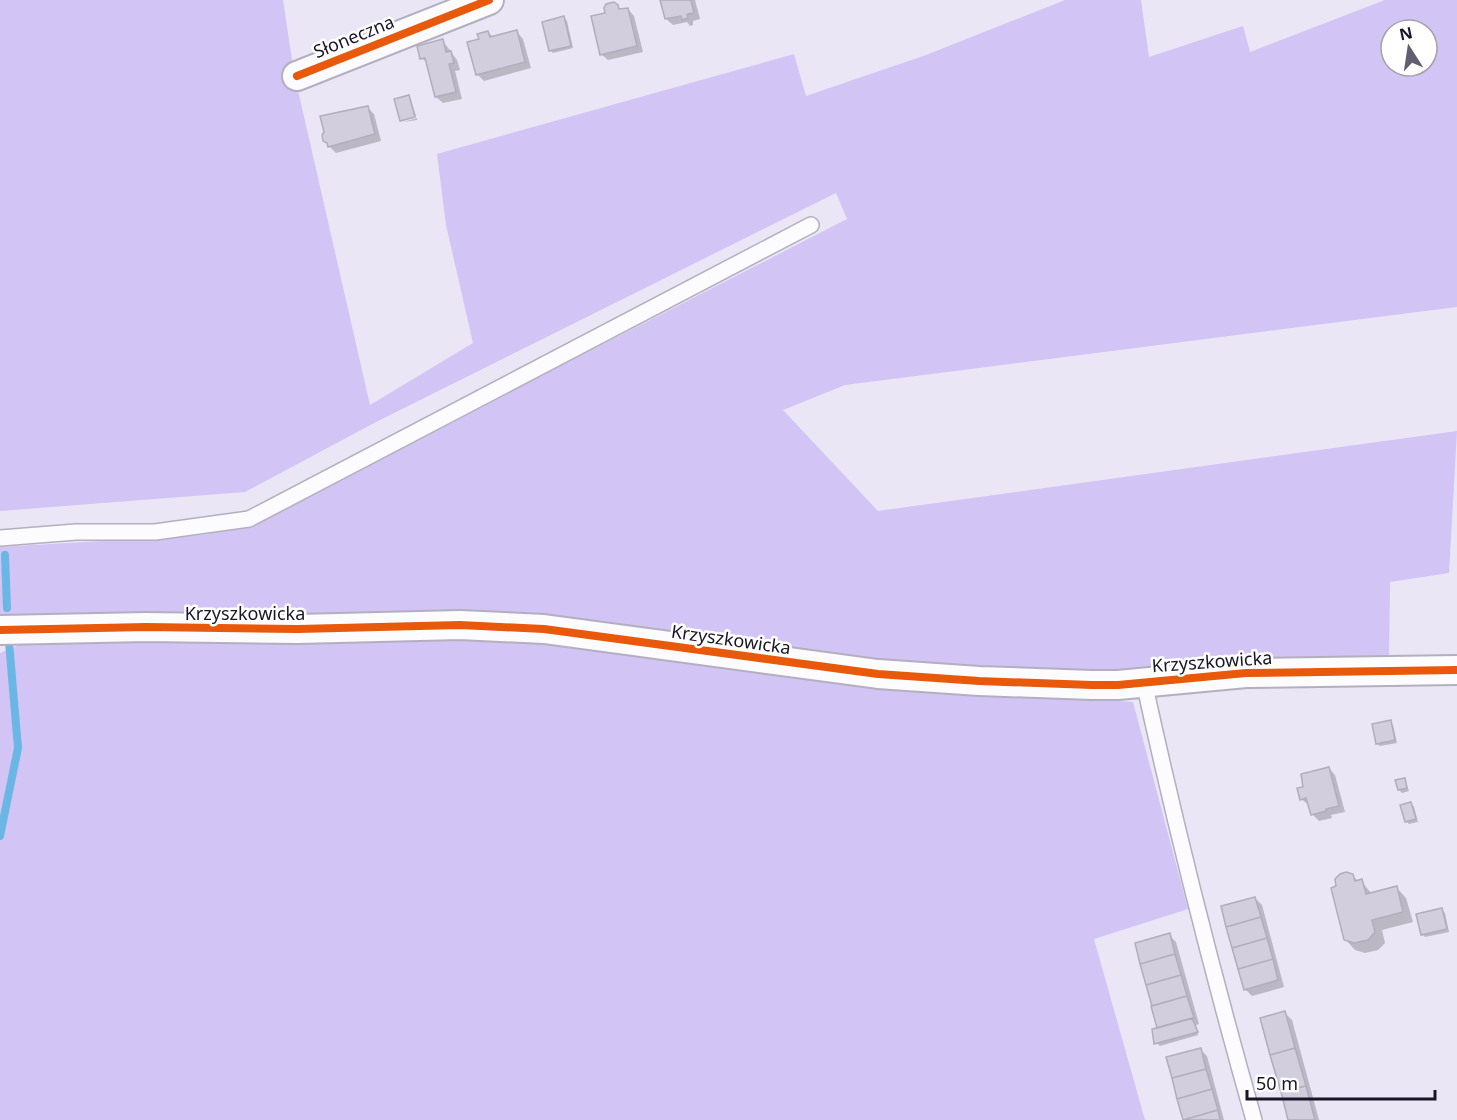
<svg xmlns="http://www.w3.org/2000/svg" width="1457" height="1120" font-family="'Noto Sans',sans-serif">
<rect width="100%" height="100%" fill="#eae6f6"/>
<path fill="#d2c4f5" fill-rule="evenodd" d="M0,0H283L294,73L370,405L473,343L446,225L437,154L794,54L806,96L926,55L1065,0H1141L1149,57L1243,26L1250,52L1385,0H1457V307L845,385L783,410L878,511L1457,431L1449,573L1390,582L1389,659H1221L1091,676L876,664L642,637L0,620V547L203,535L255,523L847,219L836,193L376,422L245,492L0,511ZM1391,30H1427V66H1391Z
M518,636L940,688L1133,702L1188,909L1094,939L1145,1120H0V653L28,641Z"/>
<path fill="#0003" d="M662,0H695L700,19L693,21V25L690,26L687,22L673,25L666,19Z
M617,6L622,10L628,9L634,16L643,52L608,60L601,54L607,14Z
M564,18L567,21L573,48L553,53L550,50Z
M488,32L494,38L517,32L523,39L531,68L484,81L477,74L481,40Z
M443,41L457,60L460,70L455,71L462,99L443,103L436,97L428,64L422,58Z
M409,97L411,100L416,116L401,119Z
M368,108L374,114L381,141L336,153L329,146Z
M417,118V120L403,122Z
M1390,722L1393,725L1397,743L1380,746L1377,744Z
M1329,768L1335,775L1345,812L1331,815L1332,818L1319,821L1312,814L1309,805L1301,799L1305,788Z
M1405,780L1409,791L1402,793L1399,790Z
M1411,804L1414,807L1418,822L1409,824L1406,821Z
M1352,875L1359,882L1361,881L1372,894L1396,887L1406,898L1413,922L1382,930L1385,943L1378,950L1365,953L1355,950L1345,939Z
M1255,898L1262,905L1284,987L1252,996L1245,989Z
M1442,910L1445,913L1449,932L1425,937L1422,934Z
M1169,935L1176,942L1199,1024L1196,1025L1198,1035L1160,1046L1157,1043Z
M1285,1013L1292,1020L1319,1120H1289Z
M1200,1049L1207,1056L1224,1120H1185Z"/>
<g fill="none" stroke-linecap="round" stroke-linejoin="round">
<path stroke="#6ab6e5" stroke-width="8" d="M5,555L7,608
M0,836L18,748L9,642"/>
</g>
<path fill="#d2cede" stroke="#b1adbd" stroke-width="1.5" d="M660,0H691L694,13L687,14L688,18L682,20L681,16L665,19Z
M614,2L618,5L619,9L628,8L637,46L600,55L591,16L605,13L604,8L606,4Z
M564,16L571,46L549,51L542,22Z
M517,30L525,62L476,75L467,42L479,39L477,34L488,31L490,37Z
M443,39L446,52L451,51L454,63L449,64L456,92L435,97L425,58L420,59L417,46Z
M409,95L415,117L400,121L394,99Z
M368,106L375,134L328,147L327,143L323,141L322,135L324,132L320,116Z
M1391,720L1395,740L1376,744L1372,724Z
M1329,767L1339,806L1326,809V811L1311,815L1306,798L1300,800L1297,788L1303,787L1301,774Z
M1405,778L1407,788L1398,790L1395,780Z
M1411,802L1416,819L1405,822L1400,805Z
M1346,872L1353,874L1355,881L1362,879L1366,894L1397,886L1403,912L1372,920L1375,932L1368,940L1354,943L1344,940L1331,888L1336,886L1335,879L1340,874Z
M1255,897L1261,917L1226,927L1221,906Z
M1442,908L1447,929L1421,935L1416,914Z
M1261,917L1267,938L1232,948L1226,927Z
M1170,933L1175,954L1140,964L1135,943Z
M1267,938L1273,959L1238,969L1232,948Z
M1175,954L1181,975L1146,985L1140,964Z
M1273,959L1278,980L1244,990L1238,969Z
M1181,975L1187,996L1152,1006L1146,985Z
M1187,996L1194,1018L1157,1028L1151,1006Z
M1285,1011L1295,1048L1270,1055L1260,1018Z
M1192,1018L1198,1032L1154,1044L1152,1029Z
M1201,1048L1206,1069L1172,1078L1166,1057Z
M1295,1048L1306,1086L1281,1092L1270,1055Z
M1206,1069L1212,1089L1177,1099L1172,1078Z
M1306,1086L1315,1120H1288L1281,1092Z
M1212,1089L1218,1110L1183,1120L1177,1099Z
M1218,1110L1220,1120H1183Z"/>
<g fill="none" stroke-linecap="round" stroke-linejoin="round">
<g stroke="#b3afbe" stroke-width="18">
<path id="service" d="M0,538L76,532H155L249,519L811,225
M1144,682C1176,829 1213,975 1254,1120"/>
</g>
<g stroke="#b3afbe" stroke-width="32">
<path id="minor" d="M297,76L489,0
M0,630L146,627L298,629L460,625L544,629L878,674L979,681L1092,685H1118L1246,673L1457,670"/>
</g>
<use href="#service" stroke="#fcfbfe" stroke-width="15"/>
<use href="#minor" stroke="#fcfbfe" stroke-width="28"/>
<g stroke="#fff" stroke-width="11">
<path id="cycleway" d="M297,76L489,0
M0,630L146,627L298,629L460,625L544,629L878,674L979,681L1092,685H1118L1246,673L1457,670"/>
</g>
<use href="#cycleway" stroke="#e8590c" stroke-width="8"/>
</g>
<g text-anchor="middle" stroke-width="5" stroke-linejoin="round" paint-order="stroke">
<g font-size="18" fill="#191426" stroke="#fff">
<text transform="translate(354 37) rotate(-22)" y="6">Słoneczna</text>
<text x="245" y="620">Krzyszkowicka</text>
<text transform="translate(731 640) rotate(8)" y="6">Krzyszkowicka</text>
<text transform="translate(1212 662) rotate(-4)" y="6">Krzyszkowicka</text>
</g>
</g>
<g transform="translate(1409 48) rotate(348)"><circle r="28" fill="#ffffff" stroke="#a3a1a8" stroke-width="1.5"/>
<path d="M0-4.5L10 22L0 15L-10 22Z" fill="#625e6f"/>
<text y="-9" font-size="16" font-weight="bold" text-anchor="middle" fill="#191426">N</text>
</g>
<path d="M1247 1090v9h188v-9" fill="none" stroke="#191426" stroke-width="3"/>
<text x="1256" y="1090" font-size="18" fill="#191426" stroke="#ffffff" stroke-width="4.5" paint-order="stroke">50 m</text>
</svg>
